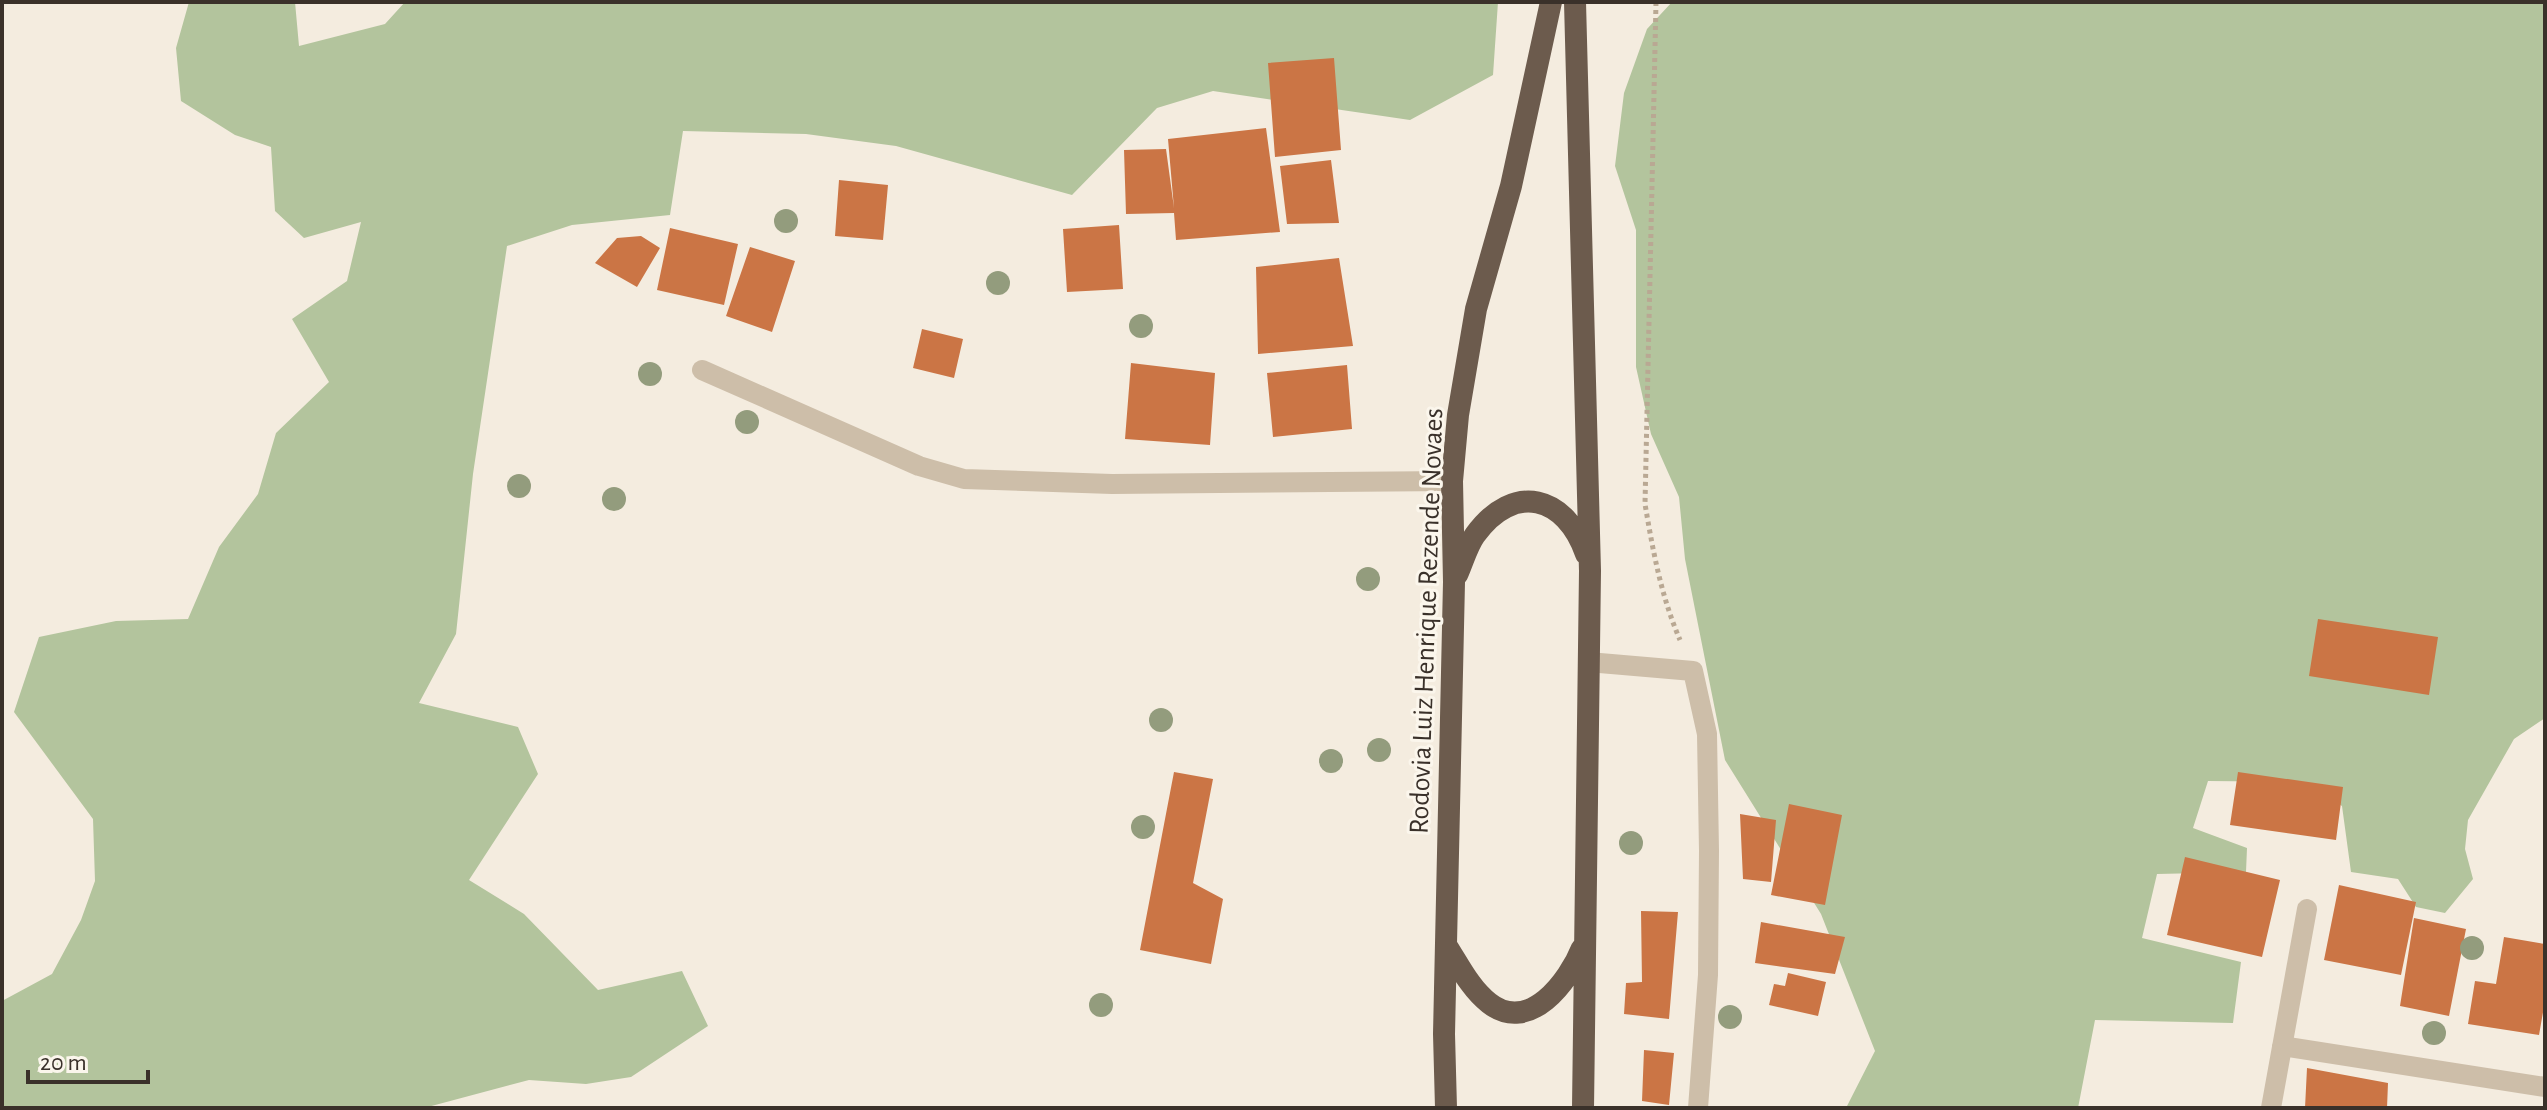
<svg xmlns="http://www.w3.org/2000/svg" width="2547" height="1110" font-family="'Alegreya Sans',sans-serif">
<rect width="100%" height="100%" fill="#f4ecdf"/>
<path fill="#b3c49d" d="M189,2H295L299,46L385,24L405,2H1498L1493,75L1410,120L1213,91L1157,108L1072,195L896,146L806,134L683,131L670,215L572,225L507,246L473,474L456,634L419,703L518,727L538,774L469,880L524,914L598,990L682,971L708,1026L631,1077L586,1084L529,1080L424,1108H2V1001L52,974L81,920L95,881L93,819L14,712L39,637L116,621L188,619L219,547L258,494L276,433L329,382L292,319L347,281L361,222L304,238L275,211L271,147L235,135L181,101L176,48Z
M1672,2H2545V718L2514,739L2468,820L2465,849L2473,879L2445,913L2416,907L2398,879L2351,872L2342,806L2303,782L2208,781L2193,828L2247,848L2246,872L2157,874L2142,938L2241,962L2233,1023L2095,1020L2078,1108H1846L1875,1051L1821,914L1725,760L1685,559L1679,497L1651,434L1636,367V230L1615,166L1624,93L1647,29Z"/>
<path fill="#cb7545" d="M1334,58L1341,150L1275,157L1268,63Z
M1266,128L1280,232L1176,240L1174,213L1126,214L1124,150L1166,149L1174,208L1168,139Z
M1331,160L1339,223L1287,224L1280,166Z
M839,180L888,185L883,240L835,236Z
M1119,225L1123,289L1067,292L1063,229Z
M670,228L738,244L724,305L657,290Z
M641,236L660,248L637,287L595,263L617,238Z
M750,247L795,261L772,332L726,316Z
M1339,258L1353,346L1258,354L1256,267Z
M922,329L963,339L954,378L913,368Z
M1131,363L1215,373L1210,445L1125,439Z
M1347,365L1352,429L1273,437L1267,373Z
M2318,619L2438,637L2429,695L2309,676Z
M1174,772L1213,779L1193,883L1223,899L1211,964L1140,950Z
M2238,772L2343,787L2336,840L2230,825Z
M1789,804L1842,815L1825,905L1771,895Z
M1740,814L1776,820L1771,882L1743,879Z
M2185,857L2280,880L2262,957L2167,935Z
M2339,885L2416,902L2401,975L2324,960Z
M1641,911L1678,912L1669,1019L1624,1014L1626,983L1642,982Z
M2414,918L2466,929L2449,1016L2400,1006Z
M1761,922L1845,937L1835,974L1755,963Z
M2504,937L2545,944V1001L2539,1035L2468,1024L2475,981L2496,984Z
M1788,973L1826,982L1818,1016L1769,1005L1774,984L1785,986Z
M1644,1050L1674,1053L1669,1105L1642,1101Z
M2307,1068L2388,1083L2387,1108H2305Z"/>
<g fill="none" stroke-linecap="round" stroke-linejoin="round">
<path stroke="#b9a893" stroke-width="5" stroke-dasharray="4 4" stroke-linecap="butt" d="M1656,2L1645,504C1653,551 1661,596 1680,640"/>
<path stroke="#cdbea9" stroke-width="20" d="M702,370L919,466L964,479L1112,484L1452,481
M1588,662L1693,671L1707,734L1709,851L1708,975L1698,1108
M2282,1046L2545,1087
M2271,1108L2307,909"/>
<path stroke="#6c5b4d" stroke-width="22" d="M1575,2L1590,571L1583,1108
M1457,575C1463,562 1467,546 1475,535C1514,481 1566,496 1586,554
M1448,948C1460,967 1471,989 1489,1003C1529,1035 1569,981 1582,948
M1446,1108L1444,1034L1454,582L1452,481L1458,415L1476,309L1511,186L1551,2"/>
</g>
<g fill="#939c7d">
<circle cx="786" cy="221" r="12"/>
<circle cx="998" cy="283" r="12"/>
<circle cx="1141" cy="326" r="12"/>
<circle cx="650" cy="374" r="12"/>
<circle cx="747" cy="422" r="12"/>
<circle cx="519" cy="486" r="12"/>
<circle cx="614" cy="499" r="12"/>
<circle cx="1368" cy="579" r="12"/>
<circle cx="1161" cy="720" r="12"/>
<circle cx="1379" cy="750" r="12"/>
<circle cx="1331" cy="761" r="12"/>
<circle cx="1143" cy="827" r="12"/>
<circle cx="1631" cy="843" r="12"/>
<circle cx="2472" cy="948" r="12"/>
<circle cx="1101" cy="1005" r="12"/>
<circle cx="1730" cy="1017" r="12"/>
<circle cx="2434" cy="1033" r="12"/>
</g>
<g text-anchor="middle" stroke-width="6" stroke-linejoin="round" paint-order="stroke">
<g font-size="28" fill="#3a312a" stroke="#fbf6ec">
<text transform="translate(1425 621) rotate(-88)" y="10">Rodovia Luiz Henrique Rezende Novaes</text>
</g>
</g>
<rect width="2547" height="1110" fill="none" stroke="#3a312a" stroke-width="8"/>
<path d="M28 1070v12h120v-12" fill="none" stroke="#3a312a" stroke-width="4"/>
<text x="40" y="1070" font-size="24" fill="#3a312a" stroke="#fbf6ec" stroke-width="6" paint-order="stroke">20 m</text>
</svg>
